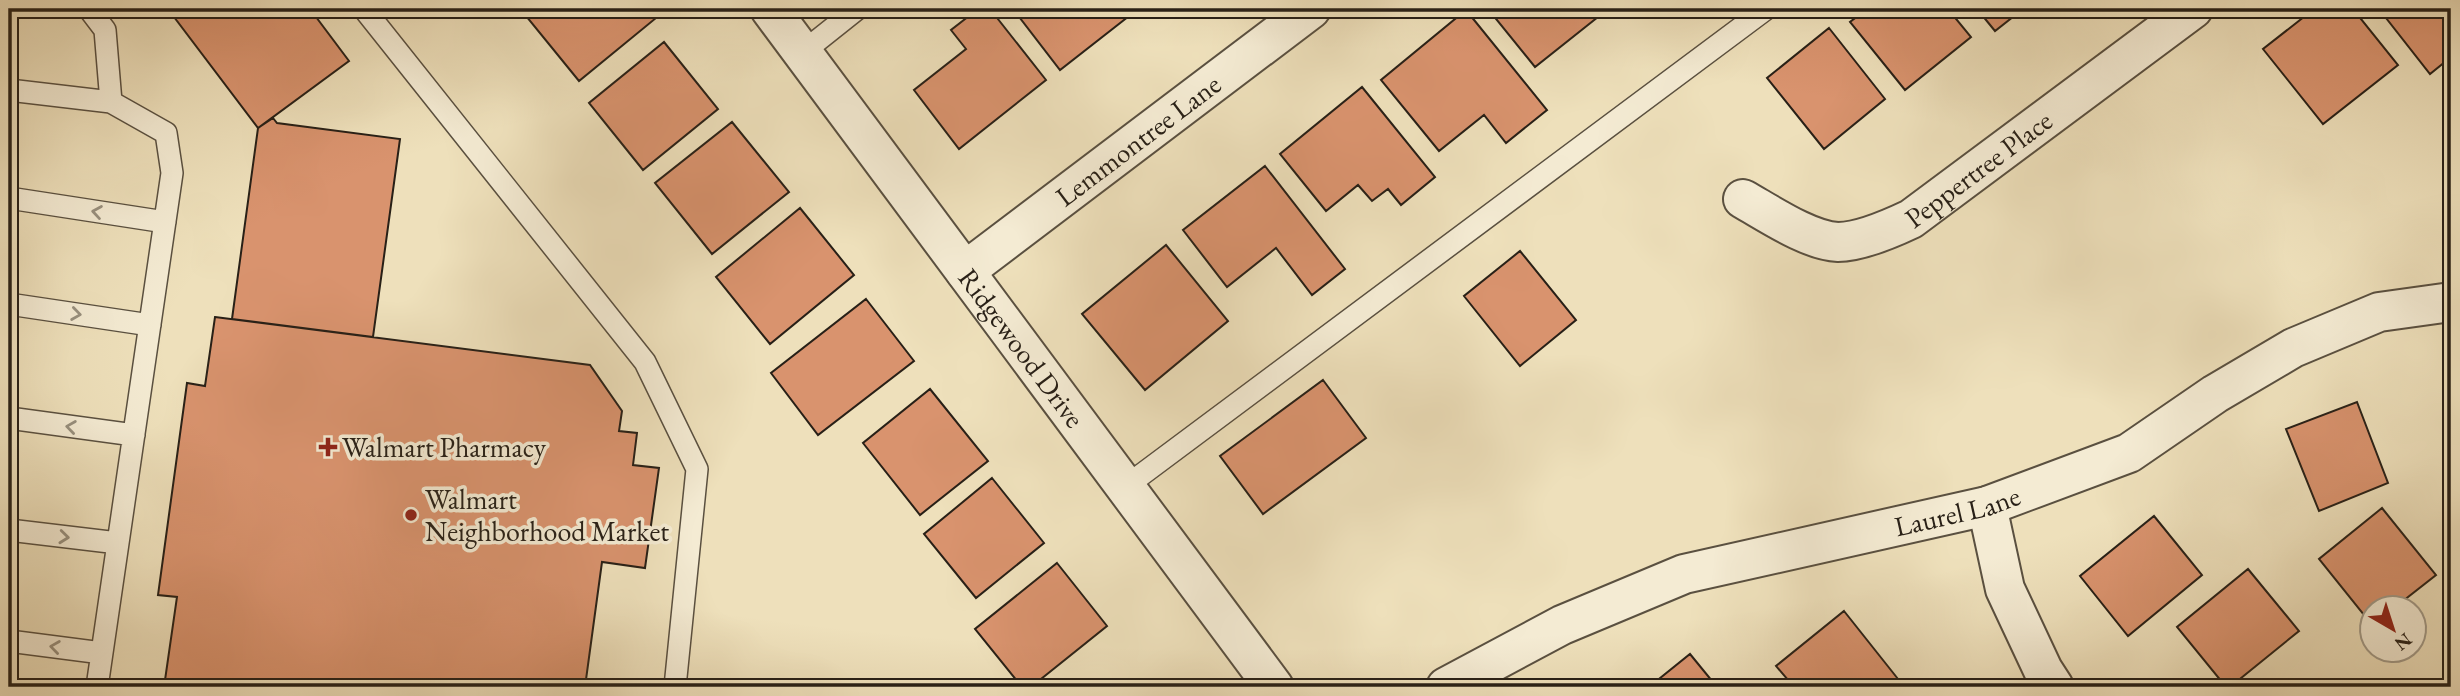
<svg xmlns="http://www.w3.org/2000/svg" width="2460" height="696" font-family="'EB Garamond',serif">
<rect width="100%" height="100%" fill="#eee0bb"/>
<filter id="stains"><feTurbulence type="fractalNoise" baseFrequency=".00286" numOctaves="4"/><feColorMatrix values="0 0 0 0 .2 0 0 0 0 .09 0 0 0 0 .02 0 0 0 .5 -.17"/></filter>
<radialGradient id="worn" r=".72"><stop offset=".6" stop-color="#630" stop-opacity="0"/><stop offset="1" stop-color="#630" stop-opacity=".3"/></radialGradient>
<path fill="#d9936e" stroke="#282017" stroke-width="2" d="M168,9H310L349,61L258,128Z
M536,9H648L656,18L579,81L526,16Z
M978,9H990L1046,80L959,149L914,90L966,49L951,30Z
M1013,9H1138L1060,70Z
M1488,9H1608L1535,67Z
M1867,9H1948L1971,37L1905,90L1850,22Z
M1977,9H2023L1995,31Z
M2314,9H2353L2398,65L2323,124L2263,49Z
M2379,9H2451V57L2430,74Z
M1466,10L1547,110L1506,143L1484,115L1439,151L1381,80Z
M1829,28L1885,99L1824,149L1767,78Z
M664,42L718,109L643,170L589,103Z
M1362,87L1435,177L1401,205L1388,189L1372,201L1358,185L1326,211L1280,154Z
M273,118L277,123L400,139L373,337L232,319L258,128Z
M732,122L789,192L712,254L655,183Z
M1265,166L1345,269L1312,295L1276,248L1227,287L1183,230Z
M800,208L854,275L770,344L716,277Z
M1166,245L1228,321L1145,390L1082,314Z
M1520,251L1576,320L1520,366L1464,296Z
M866,299L914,361L818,435L771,373Z
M215,317L590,365L622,411L619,431L637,433L633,465L659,468L645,568L602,562L585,687H164L177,597L158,595L187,383L205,386Z
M1323,380L1366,438L1263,514L1220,456Z
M930,389L988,461L920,515L863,443Z
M2357,402L2388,483L2319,511L2286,429Z
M992,478L1044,543L976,598L924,534Z
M2382,508L2436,575L2394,608H2372V625L2319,559Z
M2154,516L2202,575L2128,636L2080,576Z
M1057,563L1107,626L1031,687H1022L975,629Z
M2248,569L2299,631L2230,687H2226L2177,627Z
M1844,611L1898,679L1888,687H1794L1776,666Z
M1690,654L1717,687H1649Z"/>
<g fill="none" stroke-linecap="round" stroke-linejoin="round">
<g stroke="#5a5040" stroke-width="24">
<path id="service" d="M89,9L105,30L111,102
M364,9L645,362L697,469L675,687
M803,52L857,9
M9,90L111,102L166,133L172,173L97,687
M9,198L165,222
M9,304L150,325
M9,418L134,435
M1125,487L1766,9
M9,530L118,543
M9,641L102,653"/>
</g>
<g stroke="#5a5040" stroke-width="42">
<g id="minor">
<path id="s1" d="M770,9L1274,687"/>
<path id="s2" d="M1743,199C1768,213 1809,241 1838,242C1859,242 1892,228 1911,219L2193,9"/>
<path id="s3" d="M965,271L1311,9"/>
<path d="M1987,506L2005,589L2043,670L2054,687"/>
<path id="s4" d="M1446,687L1562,625L1684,574L1987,506L2129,453L2215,394L2293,348L2379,312L2451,302"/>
</g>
</g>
<use href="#service" stroke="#f4ebd3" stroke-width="21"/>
<use href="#minor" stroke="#f4ebd3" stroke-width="38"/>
</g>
<defs><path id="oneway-chevron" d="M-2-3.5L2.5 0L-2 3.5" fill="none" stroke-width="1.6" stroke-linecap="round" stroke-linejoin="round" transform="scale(1.75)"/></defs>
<g stroke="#98907e">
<use href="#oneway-chevron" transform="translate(97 212) rotate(-171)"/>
<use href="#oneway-chevron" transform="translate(76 314) rotate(8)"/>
<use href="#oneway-chevron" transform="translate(71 427) rotate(-172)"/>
<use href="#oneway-chevron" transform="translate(64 537) rotate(6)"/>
<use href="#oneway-chevron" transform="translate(55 647) rotate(-172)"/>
</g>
<g fill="#8f2418" stroke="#f4ebd3" stroke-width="2.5">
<path d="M324.5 436.5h7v7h7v7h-7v7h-7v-7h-7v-7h7z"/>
<circle cx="411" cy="515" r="7"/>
</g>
<g text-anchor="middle" stroke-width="7" stroke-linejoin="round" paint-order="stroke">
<g font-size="28" fill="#282017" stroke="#f4ebd3">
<text dy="10" stroke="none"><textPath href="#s3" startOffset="217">Lemmontree Lane</textPath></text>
<text dy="10" stroke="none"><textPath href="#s2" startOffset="266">Peppertree Place</textPath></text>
<text dy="10" stroke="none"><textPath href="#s1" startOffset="422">Ridgewood Drive</textPath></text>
<text dy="10" stroke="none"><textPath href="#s4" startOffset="544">Laurel Lane</textPath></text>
</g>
<g font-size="28" fill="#282017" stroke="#f4ebd3" text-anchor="start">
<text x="342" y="457">Walmart Pharmacy</text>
<text x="425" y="509">Walmart<tspan x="425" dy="32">Neighborhood Market</tspan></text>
</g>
</g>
<rect width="2460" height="696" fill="none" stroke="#eee0bb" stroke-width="35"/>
<rect x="10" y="10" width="2439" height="675" fill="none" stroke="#282017" stroke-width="3.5"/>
<rect x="18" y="18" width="2425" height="661" fill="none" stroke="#282017" stroke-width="2"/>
<g transform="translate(2393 629) rotate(141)"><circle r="33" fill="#f4ebd3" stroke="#a29a88" stroke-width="2"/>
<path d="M0-5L12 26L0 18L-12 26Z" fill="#8f2418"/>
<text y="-10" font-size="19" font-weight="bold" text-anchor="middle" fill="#282017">N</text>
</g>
<rect width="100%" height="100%" filter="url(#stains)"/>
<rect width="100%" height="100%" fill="url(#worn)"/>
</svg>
